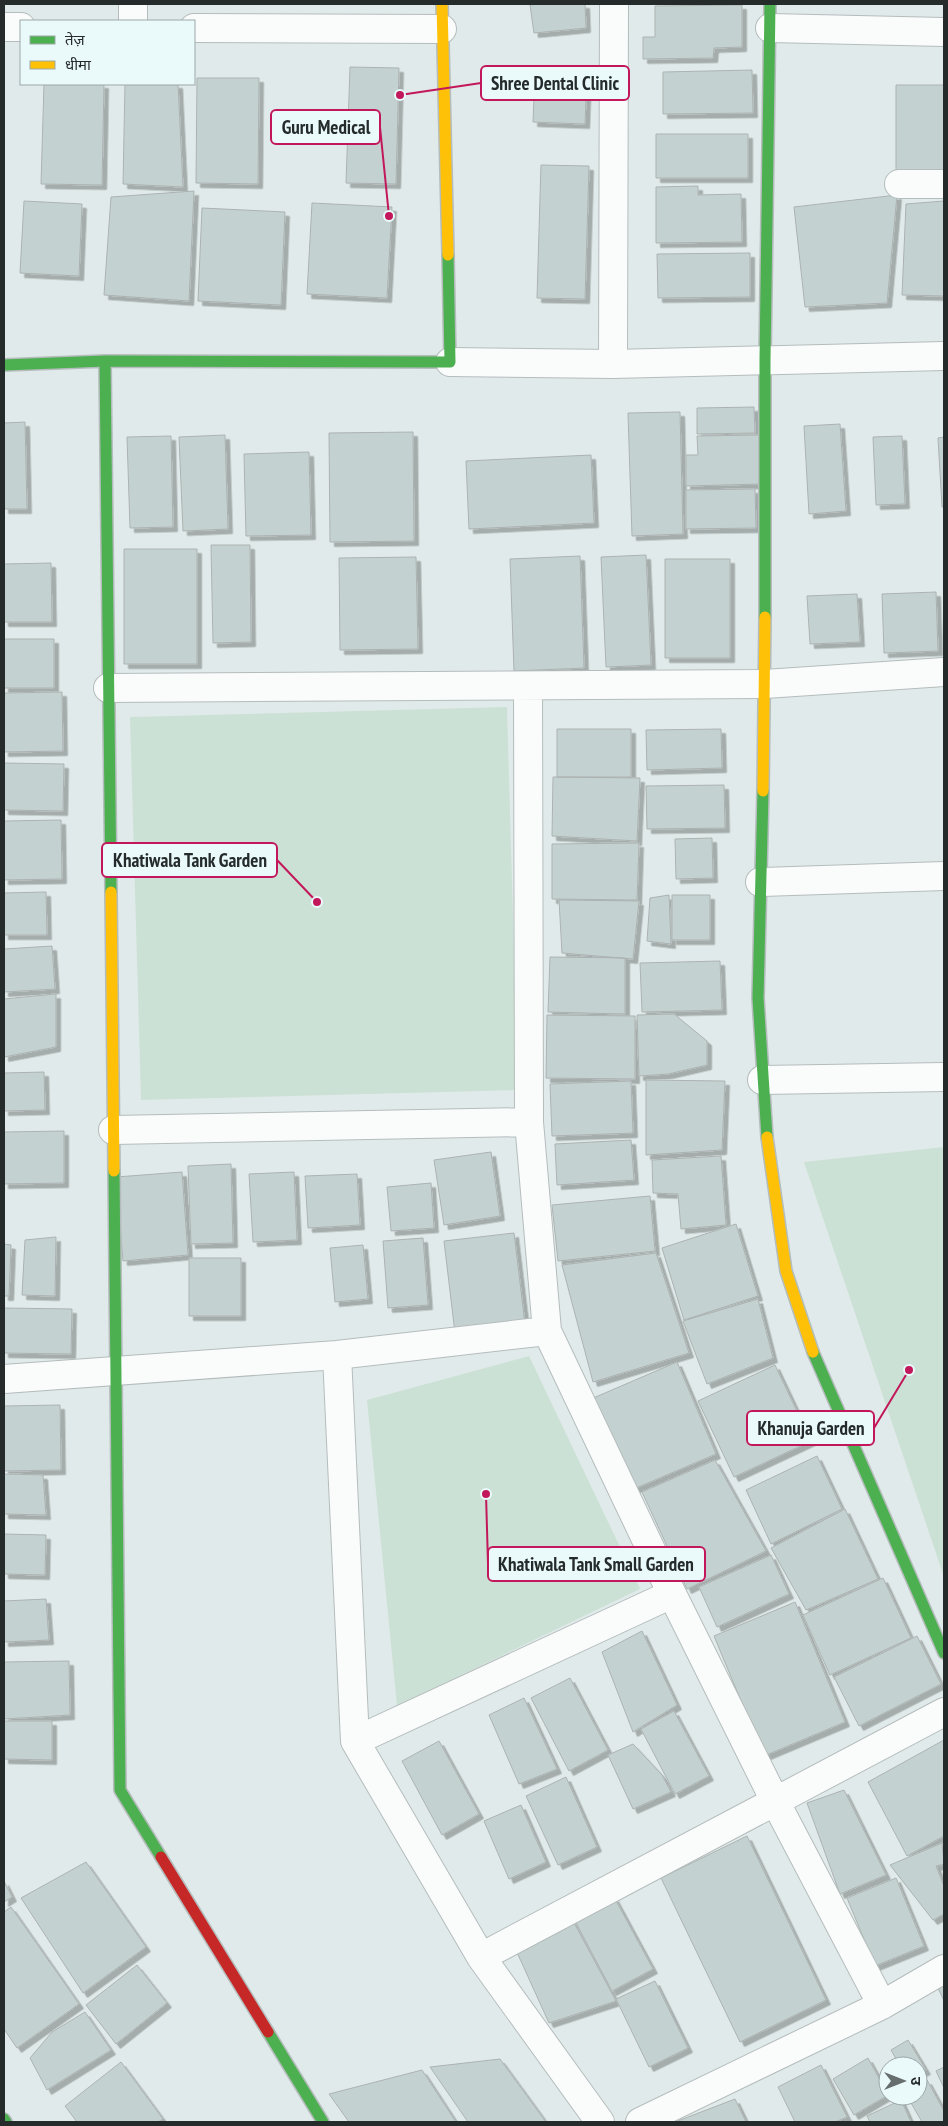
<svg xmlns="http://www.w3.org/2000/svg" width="948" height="2126" font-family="'PT Sans Narrow','Noto Sans Devanagari',sans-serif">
<defs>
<filter id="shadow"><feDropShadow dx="4.5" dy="4.5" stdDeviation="0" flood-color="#0004"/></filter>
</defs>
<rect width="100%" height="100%" fill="#e1eaea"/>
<path fill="#cce1d5" d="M507,707L518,1090L141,1100L130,717Z
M944,1147V1577L804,1162Z
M529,1356L640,1589L397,1706L367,1400Z"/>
<path fill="#c3d2d0" stroke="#acb2b2" filter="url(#shadow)" d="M540,4H585L586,28L534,33L530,5Z
M742,5V47L714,48L713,58L643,59V37H655V6Z
M350,67L399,68L396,184L346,183Z
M752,70L753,113L663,114V72Z
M535,73L587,74L585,124L533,122Z
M197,78H259L258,184L196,183Z
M44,84H104L102,185L41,184Z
M125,84H178L183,187L123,184Z
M896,85H944V173H896Z
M656,134H748V178H656Z
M541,165L589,166L585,299L537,298Z
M698,186V195L741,194L742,242L656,243V187Z
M194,191L189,301L104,295L111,197Z
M897,195L887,303L805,307L794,207Z
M24,201L82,204L79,276L20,273Z
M944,201V296L902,295L906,204Z
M312,203L392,207L387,298L307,294Z
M202,208L285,212L281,305L198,301Z
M750,253V297L658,298L657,254Z
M754,407L755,433L697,434V408Z
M680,412L683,534L632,536L628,413Z
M25,422L27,509H4V423Z
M840,424L846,511L809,514L804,426Z
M413,432L414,541L330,542L329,433Z
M225,435L228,529L183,531L179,437Z
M759,435L760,484L686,486V455H698L697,436Z
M171,436L173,527L130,528L127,437Z
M902,436L905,504L876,505L873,437Z
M944,437V507H942L938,438Z
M309,452L311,535L246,536L244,454Z
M591,455L594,523L469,529L466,461Z
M755,489L756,528L686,529V490Z
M211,545H250L251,642L213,643Z
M124,549H197V664H124Z
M646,555L651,665L606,667L601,557Z
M580,556L584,668L514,671L510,559Z
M416,557L418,649L340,650L339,558Z
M665,559H730V658H665Z
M51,563L52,622H4V564Z
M936,592L938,651L884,653L882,594Z
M857,594L860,642L810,644L807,596Z
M4,639H54V688H4Z
M62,692L63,751L4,752V693Z
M557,729H631V777H557Z
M721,729L722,768L647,770L646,730Z
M4,763L64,764L63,811L4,810Z
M553,777L640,778L637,841L552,836Z
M724,785L725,828L647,829L646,786Z
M61,820L62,879L4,880V821Z
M712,838L713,878L676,879L675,839Z
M639,843L637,900L552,899V844Z
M46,892L47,935H4V893Z
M669,895L671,944L647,941L650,898Z
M672,895H710V940H672Z
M559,900L639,901L633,959L562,953Z
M52,946L55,989L4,992V949Z
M550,957L625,958V1014L548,1012Z
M720,961L722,1010L642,1012L640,963Z
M56,994V1047L4,1057V999Z
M674,1014L707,1041V1065L668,1074L639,1076L637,1015Z
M547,1015L635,1016V1079L546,1078Z
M44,1072L45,1110L4,1111V1073Z
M646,1080L725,1081L722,1150L646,1155Z
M631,1081L633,1133L552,1136L550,1084Z
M64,1131V1183L4,1184V1132Z
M631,1140L634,1180L557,1185L555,1144Z
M491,1152L500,1216L444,1225L434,1160Z
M721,1156L726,1225L681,1229L678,1194L653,1193L652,1160Z
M231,1164L233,1243L191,1244L188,1166Z
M182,1172L188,1255L123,1261L116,1177Z
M294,1172L297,1240L253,1242L249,1174Z
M357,1174L360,1225L308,1228L305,1176Z
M431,1183L434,1228L391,1231L387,1187Z
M650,1196L655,1251L558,1261L552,1205Z
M736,1224L758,1296L684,1320L662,1248Z
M514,1233L525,1324L455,1333L444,1241Z
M56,1237L55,1296L22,1295L25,1240Z
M423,1238L428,1305L388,1308L383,1241Z
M4,1244L11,1245L9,1296H4Z
M363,1245L368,1299L335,1302L330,1248Z
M656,1253L689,1353L593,1382L562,1265Z
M189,1258H241V1316H189Z
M758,1299L773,1358L707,1384L683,1321Z
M4,1308L72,1309L71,1354L4,1353Z
M677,1362L716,1454L629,1491L591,1399Z
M775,1365L811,1441L734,1477L698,1401Z
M60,1405L61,1470L4,1471V1406Z
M817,1456L842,1509L771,1544L746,1490Z
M715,1460L766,1551L687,1589L642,1492Z
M4,1474L43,1475L46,1515L4,1514Z
M845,1509L878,1579L806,1610L771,1548Z
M4,1534L46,1535L45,1575L4,1574Z
M771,1555L789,1594L717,1627L699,1587Z
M883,1578L911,1638L830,1675L803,1615Z
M46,1599L49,1640L4,1642V1601Z
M795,1602L845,1722L764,1756L714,1636Z
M642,1631L677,1705L633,1732L602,1652Z
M917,1636L941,1684L859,1726L834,1677Z
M69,1661L70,1715L4,1719V1662Z
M570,1678L608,1750L569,1771L531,1698Z
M524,1698L557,1769L519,1784L489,1715Z
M674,1711L709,1776L675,1794L641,1729Z
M4,1721H52V1760L4,1759Z
M944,1740V1836L907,1856L868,1782Z
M439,1741L479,1814L442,1835L402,1761Z
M633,1744L662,1775L671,1792L633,1809L608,1755Z
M566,1777L597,1847L558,1865L526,1796Z
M844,1790L886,1875L840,1894L807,1803Z
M521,1805L546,1862L509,1879L484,1821Z
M747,1836L826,2000L740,2042L661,1878Z
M942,1843L944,1864L936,1866L944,1886V1914L933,1920L890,1865Z
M86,1862L146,1947L83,1993L21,1898Z
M896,1878L924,1946L875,1966L847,1898Z
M4,1881L12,1897L4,1902Z
M614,1897L653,1969L612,1991L574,1919Z
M11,1907L79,2004L17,2048L4,2029V1912Z
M572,1919L616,2001L549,2023L515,1948Z
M137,1965L167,2003L116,2044L86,2005Z
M655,1981L688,2048L649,2067L616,1999Z
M944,1986V2001L938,1988Z
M85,2012L111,2050L47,2090L30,2058L52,2032Z
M908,2040L926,2070L918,2074V2066H900L891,2050Z
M868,2058L888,2095L854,2115L833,2079Z
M500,2059L546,2122H468L430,2067Z
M121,2062L163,2119L158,2122H77L65,2106Z
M821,2065L847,2117L835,2122H795L778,2087Z
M944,2067V2088L936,2071Z
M422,2070L456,2122H349L329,2094Z
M927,2080L944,2111V2122H922L907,2096H918V2084Z
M735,2099L746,2122H675Z
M901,2100L911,2122H870L867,2116Z"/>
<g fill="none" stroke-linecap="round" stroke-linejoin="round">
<g stroke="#b5bcbc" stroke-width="30">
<path id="street" d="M133,4V21
M4,27H21
M194,28L442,29
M770,28L944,32
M899,184H944
M450,362L613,364L944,356
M613,364L614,4
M528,686L529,1122L547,1331L672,1594L775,1801L882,2005
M108,688L765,684L944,672
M760,882L944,876
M762,1080L944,1077
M113,1130L529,1122
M337,1355L355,1741L481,1957L600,2122
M4,1379L337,1355L547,1331
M355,1741L672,1594
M481,1957L944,1712
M640,2122L882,2005L944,1969"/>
</g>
<g stroke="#b5bcbc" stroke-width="14">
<path id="fast" d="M105,361L111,892
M4,365L105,361L450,362L448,255
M765,617V360L770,4
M763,791L758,998L767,1137
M114,1171L120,1790L161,1857
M813,1352L944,1653
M268,2032L323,2122
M4,2119L6,2122"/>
</g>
<g stroke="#b5bcbc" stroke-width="14">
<path id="slow" d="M442,4L448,255
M763,791L765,617
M111,892L114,1171
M767,1137L786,1271L813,1352"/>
</g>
<g stroke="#b5bcbc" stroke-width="14">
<path id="jam" d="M161,1857L268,2032"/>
</g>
<use href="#street" stroke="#fafcfc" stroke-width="28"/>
<use href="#fast" stroke="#4caf50" stroke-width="11"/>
<use href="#slow" stroke="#ffc107" stroke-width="11"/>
<use href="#jam" stroke="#c62828" stroke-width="11"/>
</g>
<path fill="none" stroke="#c2185b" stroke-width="2" d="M400 95L481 83M389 216L380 127M317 902L277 860M909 1370L874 1428M486 1494L488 1564"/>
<g fill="#c2185b" stroke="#eafafb" stroke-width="2">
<circle cx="400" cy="95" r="5"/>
<circle cx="389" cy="216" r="5"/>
<circle cx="317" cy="902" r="5"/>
<circle cx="909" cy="1370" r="5"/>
<circle cx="486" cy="1494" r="5"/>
</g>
<g fill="#eafafb" stroke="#c2185b" stroke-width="2">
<rect x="481" y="66" width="148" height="34" rx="5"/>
<rect x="271" y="110" width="109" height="34" rx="5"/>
<rect x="102" y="843" width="175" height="34" rx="5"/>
<rect x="747" y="1411" width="127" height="34" rx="5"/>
<rect x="488" y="1547" width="217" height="34" rx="5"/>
</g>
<g font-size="19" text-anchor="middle" font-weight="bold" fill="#252b2b">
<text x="555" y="90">Shree Dental Clinic</text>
<text x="326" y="134">Guru Medical</text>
<text x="190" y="867">Khatiwala Tank Garden</text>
<text x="811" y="1435">Khanuja Garden</text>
<text x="596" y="1571">Khatiwala Tank Small Garden</text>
</g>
<rect width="948" height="2126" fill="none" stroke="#252b2b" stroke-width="10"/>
<rect x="20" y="20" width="175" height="65" fill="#eafafb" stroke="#9ba7a8"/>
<rect x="30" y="36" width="25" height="8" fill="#4caf50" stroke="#9ba7a8"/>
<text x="65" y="45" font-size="15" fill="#252b2b">तेज़</text>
<rect x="30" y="61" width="25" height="8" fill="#ffc107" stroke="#9ba7a8"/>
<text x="65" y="70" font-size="15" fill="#252b2b">धीमा</text>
<g transform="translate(903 2081) rotate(90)"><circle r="24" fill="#eafafb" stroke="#9ba7a8"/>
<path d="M0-4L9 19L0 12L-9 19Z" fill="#676e6e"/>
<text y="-8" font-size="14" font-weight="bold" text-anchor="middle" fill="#252b2b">उ</text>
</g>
</svg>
